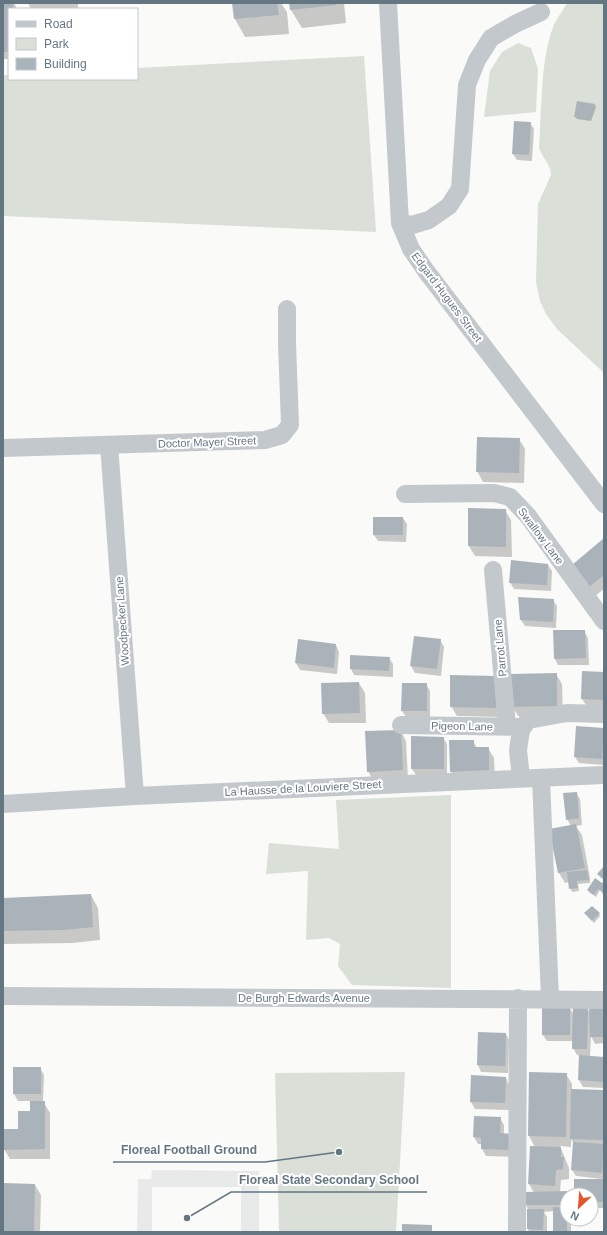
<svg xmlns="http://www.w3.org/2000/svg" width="607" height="1235" font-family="Arial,sans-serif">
<rect width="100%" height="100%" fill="#fafaf8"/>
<path fill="#e8e9e9" d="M152,1170L259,1171V1232H241V1187H152V1232H137L138,1179H151Z"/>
<path fill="#dadfd7" d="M567,3H604V373L557,329L546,314L540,301L536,282L538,204L551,175C551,165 542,157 539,148C542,110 540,63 553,27C556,19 563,11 567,3Z
M518,43L531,48L538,69L536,112L484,117L490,71L502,52Z
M364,56L376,232L3,216V75H9V79H137V68Z
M451,795V988L352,985L338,966L340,944L329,938L306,940L308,871L266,874L269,843L339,849L336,800Z
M405,1072L396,1232H279L275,1073Z"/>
<path fill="#0003" d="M3,3H14L16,7V9H9V59H3Z
M28,3H78V9H31Z
M233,3H281L287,12L289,34L245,37L235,19Z
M290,3H344L346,23L302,28L291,10Z
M595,105L596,107L591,121L577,119L575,116Z
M530,123L534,129L532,161L517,160L513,154Z
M519,439L525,449L524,483L483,482L477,471Z
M505,510L511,520L512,557L475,556L469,546Z
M403,518L407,524L406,542L378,541L374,535Z
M604,539V589L595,596L579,575Z
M548,565L552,571L551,591L514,589L510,582Z
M553,600L557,606L556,628L525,626L521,620Z
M584,631L588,638L589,665H558L555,659Z
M440,640L444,647L441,676L415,673L411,666Z
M336,645L339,652L337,674L300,670L296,663Z
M389,658L393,664V677L354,675L351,669Z
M604,673V706L586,705L582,699Z
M556,674L562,684L563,716H518L512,706Z
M359,683L365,693L366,723H329L323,713Z
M426,684L430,691V718L406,717L402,711Z
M501,687V717L457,716L451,706Z
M603,729L604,765L579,763L575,757Z
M401,731L406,741L408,780L374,782L368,771Z
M443,738L447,744V776L416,775L412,769Z
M473,741L477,748H488L494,758L495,780L457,781L451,771Z
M576,793L580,799L582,825L576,826L582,835L590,878V883L578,884L579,891L572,892L569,882L565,883L559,873L551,830L571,826L567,819Z
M604,882V896L600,890L596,897L590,893L588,890Z
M91,895L98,908L100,940L72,943L3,944V899Z
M599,913L600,916L594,923L586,914Z
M569,1007L574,1015L587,1008L590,1013L604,1007V1043L595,1044L591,1036L590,1057L604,1058V1088L583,1087L579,1080L580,1055H577L573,1048V1041H547L543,1035Z
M479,1033L506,1034L509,1040L508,1073L481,1072L478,1065Z
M40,1068L44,1075L43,1101L50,1113V1159H10L4,1149L31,1112V1101H18L14,1094Z
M566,1074L572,1084V1090L604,1091V1179H603L604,1208H595V1216H591V1195H575L602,1179L576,1176L572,1170L574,1144L571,1139V1147L560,1146L569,1168V1179L561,1180L560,1192H567L568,1195L567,1219H571V1232H554V1211L544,1212L547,1217V1232H529L528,1229V1209L526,1205L534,1193L529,1184L531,1147H535L529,1136Z
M506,1078L509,1085V1110L475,1109L471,1102Z
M500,1118L504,1125V1135L516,1157L486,1156L482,1149V1144H478L474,1137Z
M35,1185L41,1195L40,1232H3Z"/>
<path fill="#aab3b9" d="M3,3H13V9H9V52H3Z
M232,3H277L279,15L234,19Z
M289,3H336V5L290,10Z
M577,101L595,104L590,119L574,117Z
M514,121L531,122L529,155L512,154Z
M477,437L520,438L519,473L476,472Z
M468,508L506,509V547L468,546Z
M373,517H403V535H373Z
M604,538V575L589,587L572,565Z
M511,560L548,564L547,585L509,583Z
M518,597L554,599L553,622L520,620Z
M553,630H585L586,658L554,659Z
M414,636L441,639L437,669L410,666Z
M298,639L336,644L334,668L295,663Z
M350,655L390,657L389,671L350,669Z
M582,671L604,672V700L581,699Z
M557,673V706L511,707L510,674Z
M450,675L496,676V708L450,707Z
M359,682L360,713L322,714L321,683Z
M402,683H427V711H401Z
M576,726L604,728L602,759L574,757Z
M401,730L403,770L367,772L365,731Z
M411,736L444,737V769H411Z
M449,740H474V747H489V770L450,772Z
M577,792L579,818L566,820L563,793Z
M576,824L585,868L558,873L549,829Z
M604,866V880L597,874Z
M587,870L589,880L577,881L578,888L569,889L567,872Z
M595,878L602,883L604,881V893L598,889L594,895L587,890Z
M91,894L93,927L64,930L3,931V898Z
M592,906L600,913L592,921L584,913Z
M542,1006H570V1035H542Z
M573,1006L588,1007L587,1049H572Z
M604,1006V1037H590L589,1007Z
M478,1032L506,1033L505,1066L477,1065Z
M579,1055L604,1057V1082L578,1080Z
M13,1067H41V1094H13Z
M529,1072L567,1073L566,1137L528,1136Z
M471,1075L506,1077L505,1103L470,1102Z
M571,1089L604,1090V1140L570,1139Z
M30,1101H45V1149L3,1150V1129H18V1111H30Z
M474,1116L501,1117L500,1133L513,1134L512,1150L481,1149V1138L473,1137Z
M573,1142L604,1144L602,1173L571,1170Z
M530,1146L561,1147V1157H564L563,1169L556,1170L555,1186L528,1184Z
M574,1179H604V1202H591V1195H574Z
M3,1183L35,1184L34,1232H3Z
M567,1191V1205H525V1192Z
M553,1207L567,1208V1232H553Z
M527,1209H544L543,1230L527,1229Z
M402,1224L432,1225V1232H402Z"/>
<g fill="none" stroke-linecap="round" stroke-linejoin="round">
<path stroke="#c3c8cc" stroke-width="18" d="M388,3L400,223L411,249L426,271L604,504
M400,223L412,225L429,220L449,206L460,189L467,85L477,60L491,38L515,24L541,12
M109,445L135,796
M3,448L265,440L282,435L290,425L287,343V309
M405,494L494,493L510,497L528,516L604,621
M493,570L507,726
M401,725L518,727
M521,778L518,750L521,730L528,720L567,713L604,714
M541,778L550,999
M3,804L135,796L604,775
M3,996L604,1000
M517,1232L518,998"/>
</g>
<g text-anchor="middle" stroke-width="4" stroke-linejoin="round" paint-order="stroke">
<g font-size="11" fill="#657683" stroke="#fff">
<text transform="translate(447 297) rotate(53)" y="4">Edgard Hugues Street</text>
<text transform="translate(207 442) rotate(-2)" y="4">Doctor Mayer Street</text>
<text transform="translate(541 536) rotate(53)" y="4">Swallow Lane</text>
<text transform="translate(122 621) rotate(-94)" y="4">Woodpecker Lane</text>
<text transform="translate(500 648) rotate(-95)" y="4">Parrot Lane</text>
<text transform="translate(462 726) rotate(1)" y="4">Pigeon Lane</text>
<text transform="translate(303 788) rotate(-3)" y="4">La Hausse de la Louviere Street</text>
<text x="304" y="1002">De Burgh Edwards Avenue</text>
</g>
</g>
<path fill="none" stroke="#657683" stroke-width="1.5" d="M339 1152L265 1162H113M187 1218L231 1192H427"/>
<g fill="#657683" stroke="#fff" stroke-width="1.5">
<circle cx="339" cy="1152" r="4"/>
<circle cx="187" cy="1218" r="4"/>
</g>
<g font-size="12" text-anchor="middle" font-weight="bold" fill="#657683" stroke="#fff" stroke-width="4" stroke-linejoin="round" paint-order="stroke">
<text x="189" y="1154">Floreal Football Ground</text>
<text x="329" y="1184">Floreal State Secondary School</text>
</g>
<rect width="607" height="1235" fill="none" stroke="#657683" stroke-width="8"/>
<rect x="8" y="8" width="130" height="72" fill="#ffffff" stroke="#c1c8cd"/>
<rect x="16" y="21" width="20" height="6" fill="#c3c8cc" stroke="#c1c8cd"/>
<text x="44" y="28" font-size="12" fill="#657683">Road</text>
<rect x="16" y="38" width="20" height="12" fill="#dadfd7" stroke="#c1c8cd"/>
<text x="44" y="48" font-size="12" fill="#657683">Park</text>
<rect x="16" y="58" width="20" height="12" fill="#aab3b9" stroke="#c1c8cd"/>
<text x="44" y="68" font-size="12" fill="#657683">Building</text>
<g transform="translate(579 1207) rotate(206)"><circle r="19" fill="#ffffff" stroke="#c1c8cd"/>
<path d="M0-3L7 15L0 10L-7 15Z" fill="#e4572e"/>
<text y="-6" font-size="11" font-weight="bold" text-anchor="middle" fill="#657683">N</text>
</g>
</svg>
